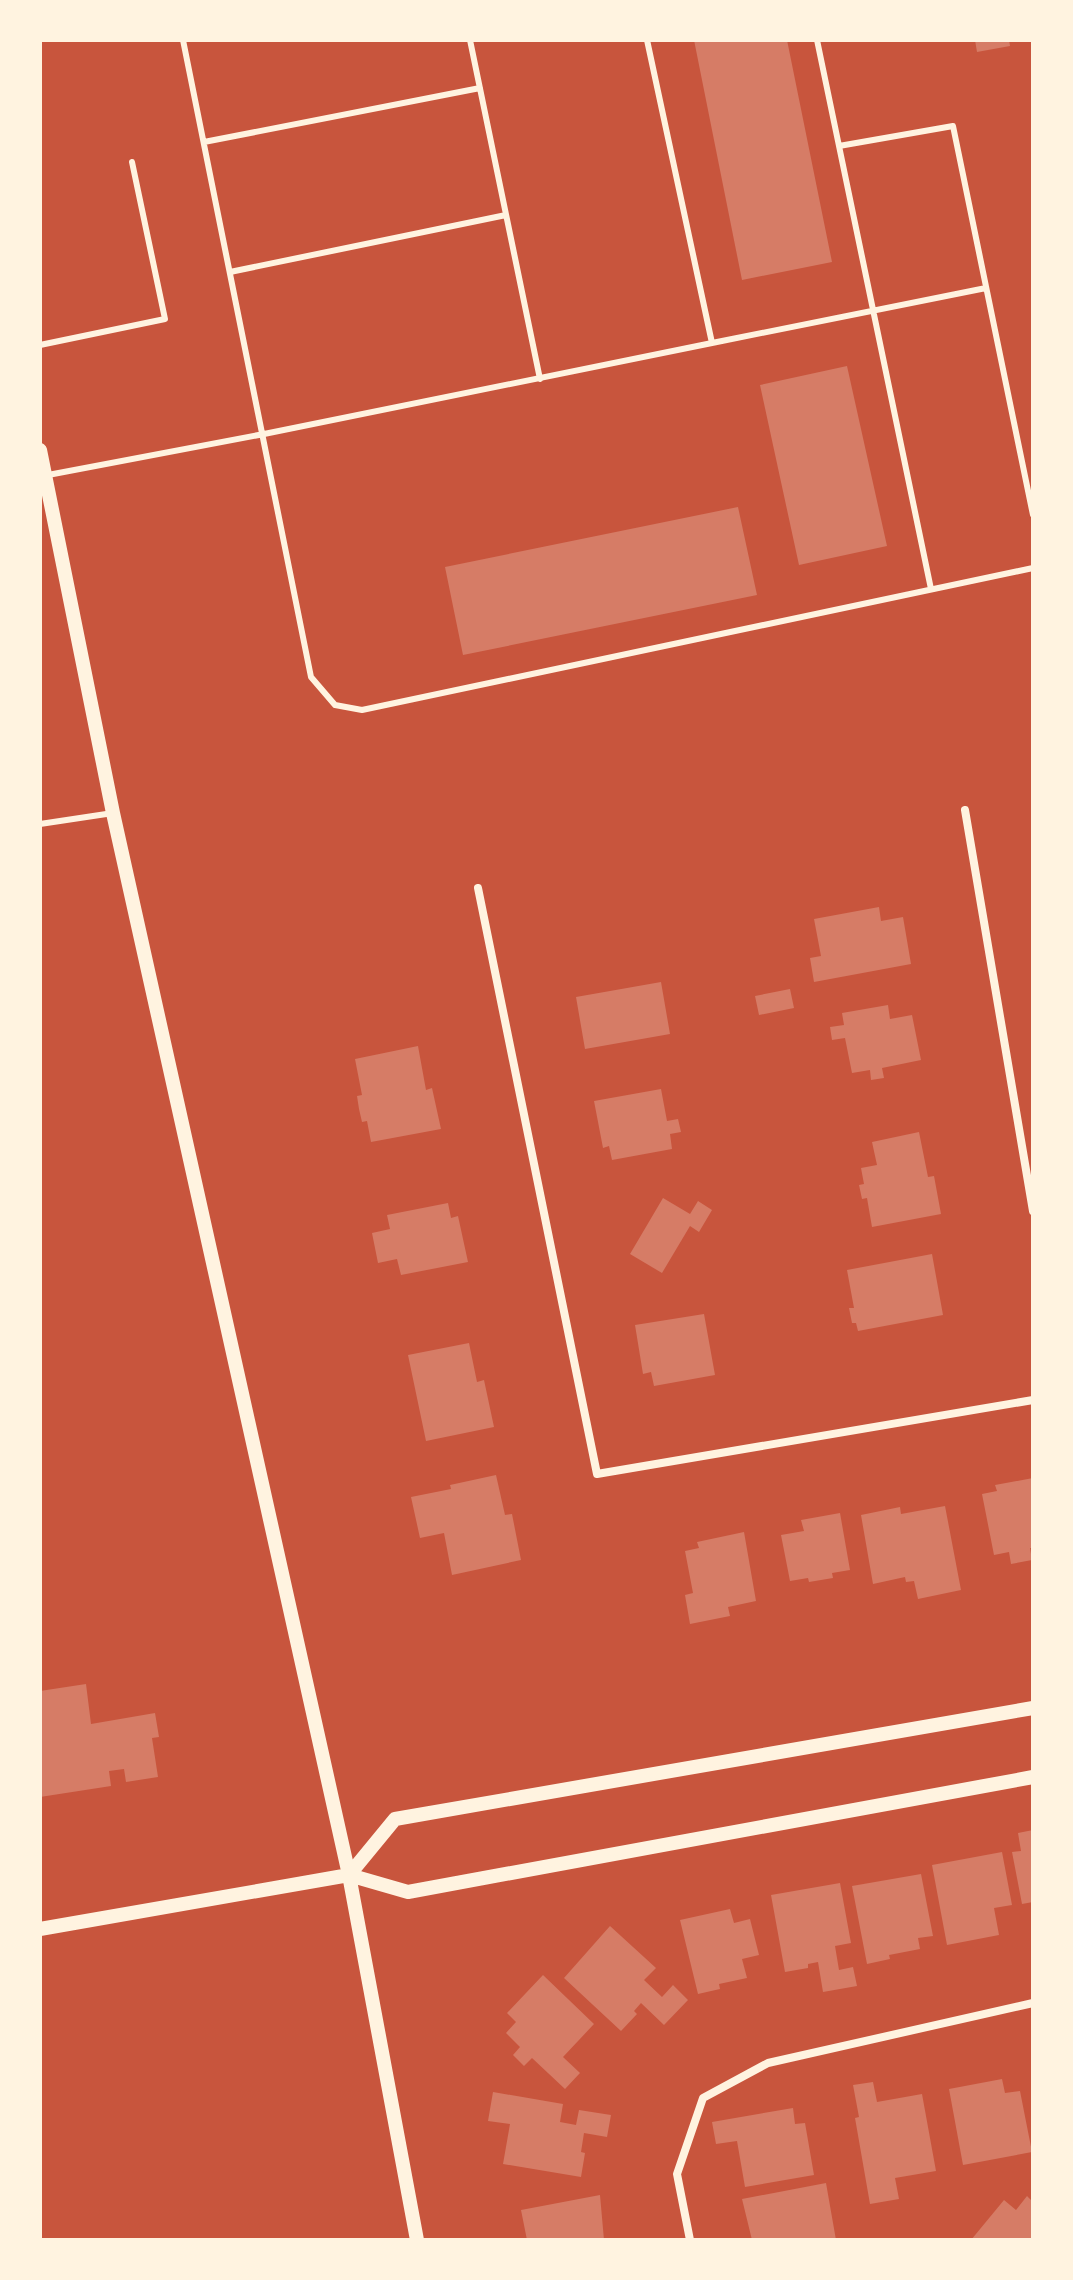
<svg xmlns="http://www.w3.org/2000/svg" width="1073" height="2280" font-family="'Public Sans',sans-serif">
<rect width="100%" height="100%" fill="#c8553d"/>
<path fill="#d67c66" d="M694,40H787L832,262L742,280Z
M975,40H1009L1010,46L977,52Z
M847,366L887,546L799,565L760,385Z
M738,507L757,595L463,655L445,567Z
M879,907L881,921L903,917L911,964L814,982L810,958L821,956L814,919Z
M661,982L670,1034L585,1049L576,997Z
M790,989L794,1008L759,1015L755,996Z
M888,1005L890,1019L912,1015L921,1060L882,1068L884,1078L871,1080L870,1070L852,1073L845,1038L832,1040L830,1027L844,1025L842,1013Z
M418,1046L426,1090L432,1088L441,1129L371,1142L367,1121L362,1122L359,1109L357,1096L362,1095L355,1059Z
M661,1089L667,1121L678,1119L681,1132L670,1134L672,1149L612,1160L609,1146L603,1148L594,1101Z
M919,1132L928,1177L934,1176L941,1214L872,1227L867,1198L862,1199L859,1185L864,1184L861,1168L877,1165L872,1142Z
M663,1198L690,1214L698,1201L712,1210L699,1232L690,1226L662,1273L630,1254Z
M448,1203L451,1218L458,1216L468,1262L401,1275L397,1259L378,1263L372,1233L390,1229L387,1215Z
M932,1254L943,1315L858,1331L856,1323H852L849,1308H854L847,1270Z
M704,1314L715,1375L654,1386L651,1372L643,1374L635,1325Z
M469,1343L477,1382L484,1380L494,1427L426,1441L408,1355Z
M496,1475L505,1515L512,1514L521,1560L452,1575L444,1533L420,1538L411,1497L451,1489L450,1485Z
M1033,1478V1548H1030L1032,1560L1011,1564L1009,1552L994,1555L982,1494L997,1491L995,1485Z
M945,1506L961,1590L918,1599L914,1581L906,1582L905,1577L873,1584L861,1515L900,1507L901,1514Z
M840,1513L850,1570L832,1573L833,1578L809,1582L808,1578L790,1581L781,1535L804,1531L801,1520Z
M744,1532L756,1601L728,1607L730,1616L690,1624L685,1595L693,1593L685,1551L699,1548L697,1542Z
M86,1684L91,1724L155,1713L159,1737L152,1738L158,1777L126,1782L124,1769L109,1771L111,1786L40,1797V1691Z
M1033,1830V1902L1022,1904L1012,1852L1021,1851L1018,1833Z
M1002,1852L1012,1905L994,1908L999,1935L947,1945L932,1865Z
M921,1874L933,1936L918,1938L920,1949L889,1955L890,1959L867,1964L852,1886Z
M840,1883L851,1943L835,1946L839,1970L853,1967L857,1986L823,1992L818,1962L808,1964V1968L785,1972L771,1895Z
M730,1909L734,1923L750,1919L759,1955L742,1959L747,1978L719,1984L720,1989L698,1994L680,1920Z
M610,1926L656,1968L644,1980L662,1997L673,1985L688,2000L664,2025L641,2003L634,2011L637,2014L621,2031L564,1978Z
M543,1975L594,2024L563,2057L580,2073L565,2089L532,2058L524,2066L513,2055L520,2047L506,2033L516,2022L507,2013Z
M1002,2079L1005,2093L1020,2091L1032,2152L963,2165L949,2089Z
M873,2082L877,2102L922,2094L936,2171L895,2178L899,2199L870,2204L855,2118L859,2117L853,2085Z
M493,2092L563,2104L560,2122L576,2125L579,2110L611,2115L607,2137L584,2133L581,2152L585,2153L581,2177L503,2164L510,2124L488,2121Z
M793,2108L795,2124L805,2123L814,2175L745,2187L737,2141L716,2144L712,2122Z
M826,2183L836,2240H752L742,2199Z
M600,2195L604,2240H527L521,2210Z
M1027,2196L1033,2202V2240H971L1004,2200L1016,2210Z"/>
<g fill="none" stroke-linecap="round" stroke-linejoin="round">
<path stroke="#fff3e0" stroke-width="6" d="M183,40L311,677L335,705L362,710L1033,568
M470,40L540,379
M817,40L931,589
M204,142L480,88
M839,146L953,126L1033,515
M230,272L506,215
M712,343L986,288
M40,345L165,319L132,162
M48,475L264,434L712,343L647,40
M40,824L113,813"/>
<path stroke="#fff3e0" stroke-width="8" d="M965,810L1033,1211
M478,888L597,1474L1033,1400
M690,2240L677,2174L703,2098L768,2063L1033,2003"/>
<path stroke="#fff3e0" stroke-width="14" d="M40,450L113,813L349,1875L417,2240
M349,1875L395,1819L1033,1708
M40,1929L349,1875L408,1892L1033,1777"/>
</g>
<rect width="1073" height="2280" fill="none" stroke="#fff3e0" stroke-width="84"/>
</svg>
